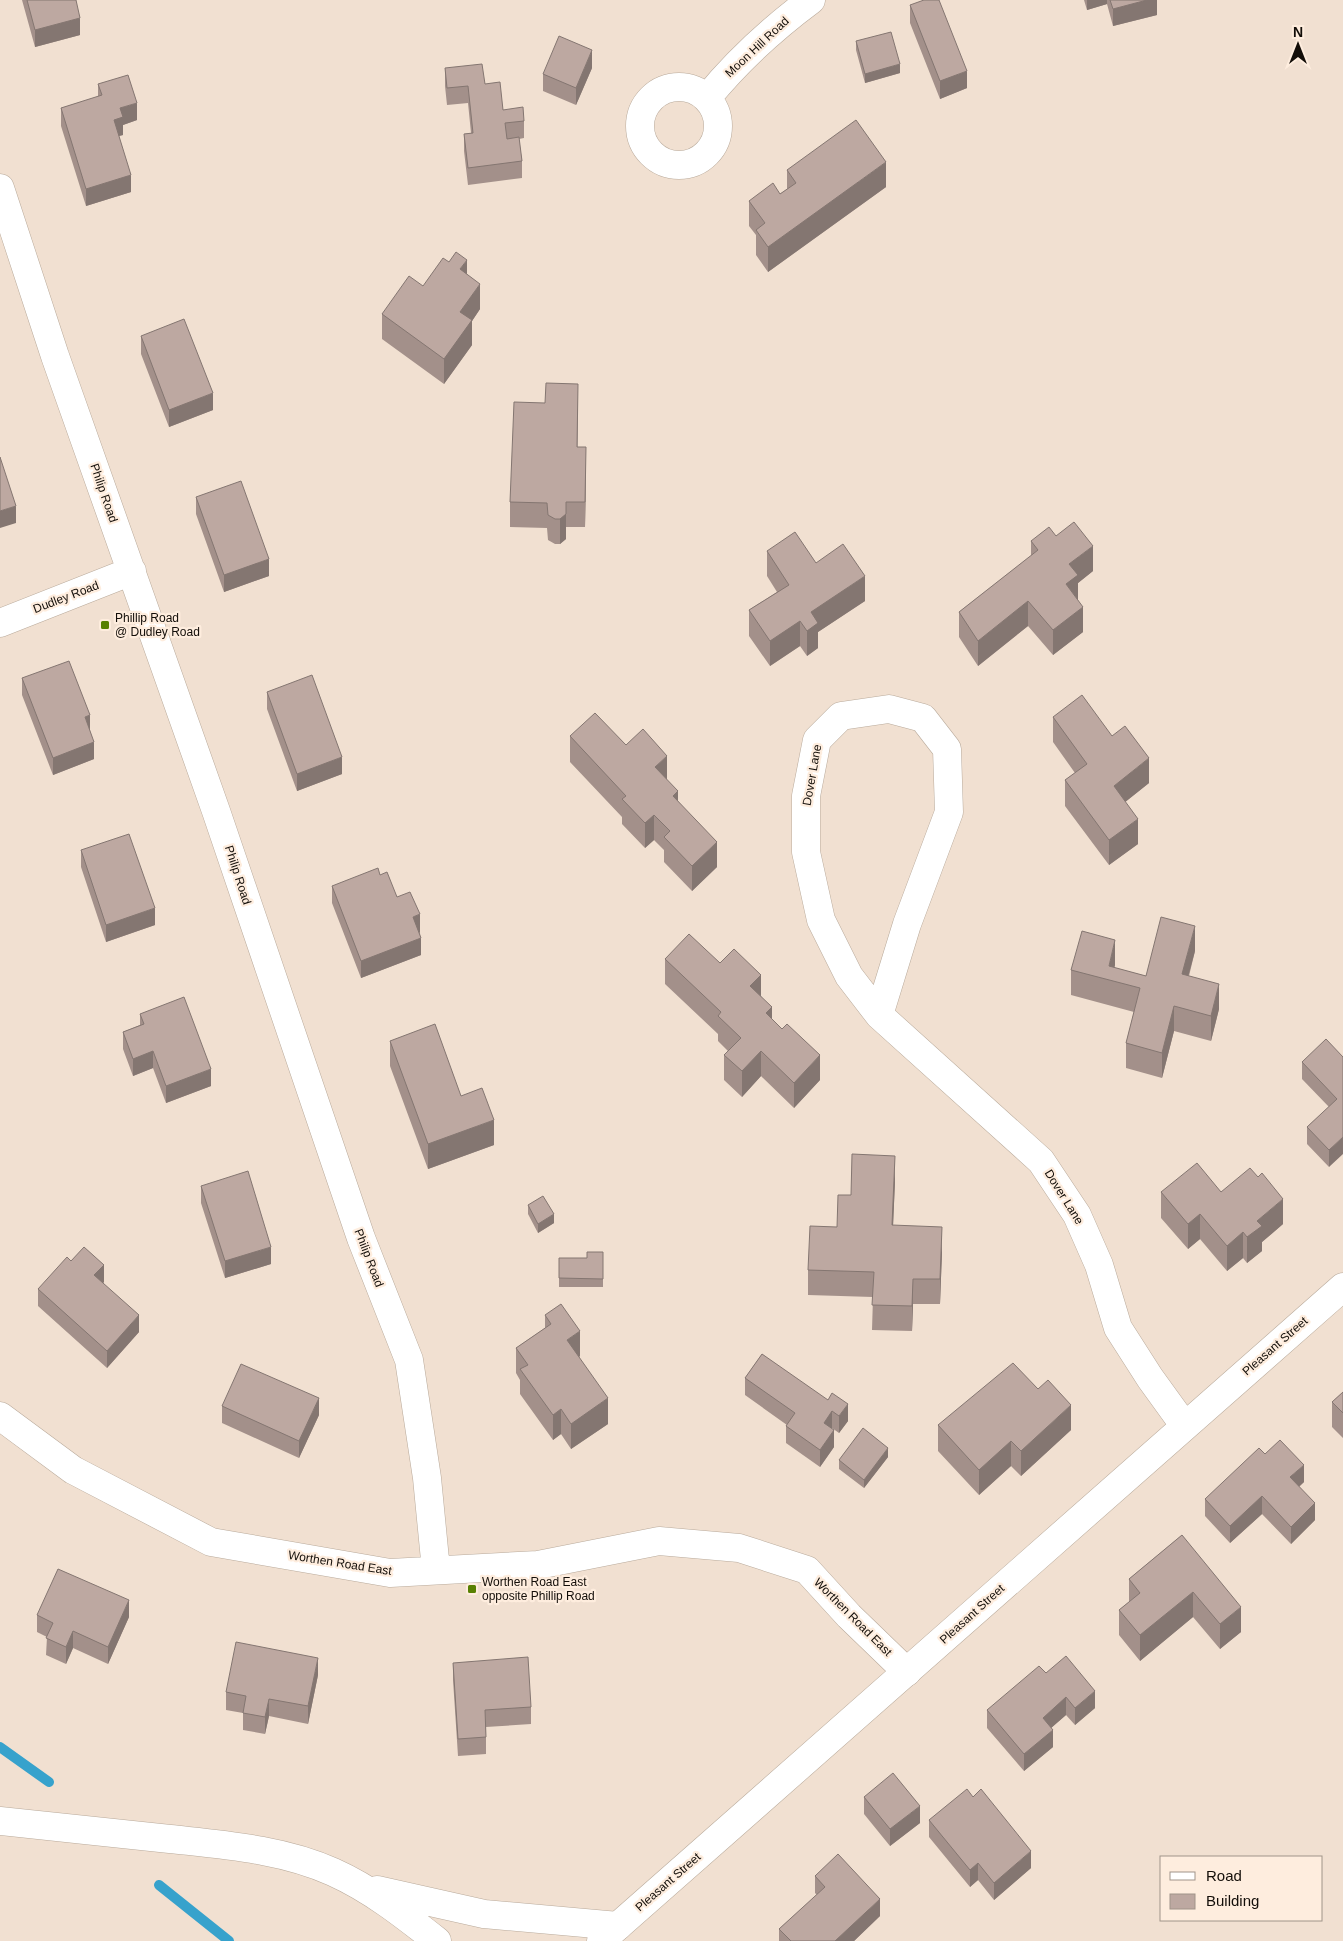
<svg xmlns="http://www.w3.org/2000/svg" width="1343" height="1941" font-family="Helvetica,sans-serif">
<rect width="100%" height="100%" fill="#f1e0d1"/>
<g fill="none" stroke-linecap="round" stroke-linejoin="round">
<path stroke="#37a2cc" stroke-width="10" d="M0,1747L49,1782
M159,1885L229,1941"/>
<g stroke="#b9aa9b" stroke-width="29">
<path id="street" d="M640 126a39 39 0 1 1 78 0a39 39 0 1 1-78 0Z
M707,98C738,60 772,29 811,0
M0,188L55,356L216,811L361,1238L409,1360L427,1478L436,1570
M0,623L132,571
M879,1015L907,924L949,812L947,749L923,718L889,709L841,716L817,740L806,796V852L821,920L849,976L879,1015L1041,1161L1077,1215L1099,1265L1118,1328L1150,1378L1184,1425
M0,1416L73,1470L211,1542L390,1573L538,1565L659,1541L739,1548L807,1570L849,1616L907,1672"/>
</g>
<g stroke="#b9aa9b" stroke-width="29">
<path id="secondary" d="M601,1941L1343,1287"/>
</g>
<g stroke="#b9aa9b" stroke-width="29">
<path id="highway" d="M0,1821C57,1827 113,1833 170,1839C224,1845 282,1849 333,1872C371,1889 404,1915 437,1941
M377,1890L484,1914L618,1926"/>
</g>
<use href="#street" stroke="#fff" stroke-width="28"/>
<use href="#secondary" stroke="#fff" stroke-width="28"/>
<use href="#highway" stroke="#fff" stroke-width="28"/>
</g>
<path fill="#a3908a" d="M22,0H76L80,35L35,47Z
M1084,0H1157V15L1113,26L1107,4L1087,10Z
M910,5L967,88L940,99L910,23Z
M856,41L900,73L865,83L856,50Z
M445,68L485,84L503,110L524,121V138L519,139L522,161V178L468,185L464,151V134L471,133L468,103L447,105L445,86Z
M592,68L576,105L543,91V74Z
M98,84L137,120L123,125V135L119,136L131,192L86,206L61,126V108L98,97Z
M787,170L886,187L768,272L756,255V235L749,226V201L780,194L787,189Z
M467,274L480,309L472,321V345L444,384L382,339V314L423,286Z
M141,336L213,410L169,427L141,354Z
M578,409L577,447L586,472L585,527H566V539L560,544H555L548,540L547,528L510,527V502Z
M196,497L269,576L224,592L196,514Z
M1056,536L1093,571L1078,583V600L1083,632L1053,655L1028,626L978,666L959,637V612L1031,556V541Z
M767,551L816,563L865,601L818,632V648L807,656L800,646L770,666L749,636V610L777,592L767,576Z
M22,678L90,731L94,759L53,775L22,695Z
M267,692L342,774L297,791L267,709Z
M1053,717L1149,783L1125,802L1138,844L1109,865L1065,806V780L1075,773L1053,742Z
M570,736L626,745L667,780L678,801L717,867L692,891L664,862V850L654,840L645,848L622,824V817L570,762Z
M81,850L155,925L106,942L81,867Z
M380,875L397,897L420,932L421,955L361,978L332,903V886Z
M1195,951L1189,976L1219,1009L1211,1041L1174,1031L1162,1078L1126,1068V1043L1134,1012L1071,995V970L1115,965L1114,968L1146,976Z
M665,959L720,963L761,996L772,1019L820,1080L794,1108L761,1076L742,1097L724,1080V1055L728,1051L718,1041V1034L665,984Z
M140,1014L211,1086L166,1103L153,1068L133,1076L123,1049V1032L140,1025Z
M390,1041L494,1145L428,1169L390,1066Z
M1343,1057L1329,1167L1307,1144V1127L1329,1107L1302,1079V1062Z
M895,1181L893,1225L942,1252L940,1304H913L912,1331L872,1330L873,1297L808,1295V1270L837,1227L851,1195Z
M201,1186L271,1264L225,1278L201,1203Z
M1161,1192H1221L1283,1224L1262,1242V1251L1247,1263L1243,1258L1227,1271L1200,1239L1188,1249L1161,1218Z
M528,1205L554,1223L538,1233L528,1214Z
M603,1252V1287H559V1258H587Z
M71,1261L104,1282L103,1283L139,1332L107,1368L38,1306V1289Z
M545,1315L580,1356L579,1357L608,1424L571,1449L561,1434L553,1440L520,1394V1380L516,1373V1348L545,1328Z
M762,1354L848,1421L839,1433L832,1428L834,1447L820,1467L786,1443V1426L787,1425L745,1395V1378Z
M1343,1392V1438L1332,1427V1402Z
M222,1406L319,1415L299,1458L222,1423Z
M938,1425L1071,1430L1021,1476L1011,1466L979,1495L938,1451Z
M1265,1454L1304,1482L1299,1487L1315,1520L1291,1544L1262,1514L1230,1543L1205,1516V1499Z
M888,1457L864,1488L839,1469V1460Z
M1182,1535L1241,1632L1220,1649L1193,1617L1140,1661L1119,1635V1610L1129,1602V1579Z
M37,1615L129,1617L108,1664L73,1648L66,1664L46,1655L47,1637L37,1632Z
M453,1663L531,1707V1724L486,1727V1754L458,1756L453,1680Z
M1046,1673L1095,1708L1075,1725L1066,1715L1051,1728L1053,1747L1024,1771L987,1728V1710Z
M318,1675L308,1724L269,1716L265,1734L243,1730V1713L226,1710V1692Z
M864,1797L920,1823L890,1846L864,1814Z
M929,1820L1031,1868L994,1900L978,1880L970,1887L929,1837Z
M815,1876L880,1916L854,1941H779V1929L817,1895L815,1893Z"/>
<path fill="#847671" d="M1087,0H1107V4L1087,10Z
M1147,0H1157V15L1113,26V9Z
M80,18V35L35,47V30Z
M592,50V68L576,105V88Z
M900,64V73L865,83V74Z
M967,71V88L940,99V81Z
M137,103V120L123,125V135L114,137V120L120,108Z
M886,162V187L768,272V247Z
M131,175V192L86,206V189Z
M467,260V285L460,269Z
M480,284V309L472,321V345L444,384V359L460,312Z
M578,384V409L577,472V447Z
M213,393V410L169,427V410Z
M586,447V472L585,527V502Z
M566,502V539L560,544V519Z
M16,506V523L0,528V511Z
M1093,546V571L1078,583V600L1066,584L1069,564Z
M269,559V576L224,592V575Z
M865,576V601L818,632V648L807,656V631L811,612Z
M1028,601V626L978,666V641Z
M1083,607V632L1053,655V630Z
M800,621V646L770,666V641Z
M90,715V732L85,717Z
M94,742V759L53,775V758Z
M667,756V781L655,767Z
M342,757V774L297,791V774Z
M1149,758V783L1114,811V786Z
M678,791V816L673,796Z
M654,815V840L645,848V823Z
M1138,819V844L1109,865V840Z
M717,842V867L692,891V866Z
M155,908V925L106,942V925Z
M420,914V932L413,934V917Z
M1195,926V951L1182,999V974Z
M421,938V955L361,978V961Z
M1115,940V965L1111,980L1109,966Z
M761,975V1000L750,986Z
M1219,984V1009L1211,1041V1016Z
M1174,1006V1031L1162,1078V1053Z
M772,1007V1032L766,1013Z
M153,1051V1068L133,1076V1059Z
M761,1051V1076L742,1097V1071Z
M820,1055V1080L794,1108V1083Z
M211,1069V1086L166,1103V1086Z
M494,1120V1145L428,1169V1144Z
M1343,1137V1154L1329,1167V1150Z
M895,1156V1181L892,1250V1225Z
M1283,1199V1224L1262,1242V1251L1247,1263V1237L1257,1221Z
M554,1214V1223L538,1233V1224Z
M1200,1214V1239L1188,1249V1224Z
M942,1227V1252L940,1304V1279Z
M1243,1232V1258L1227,1271V1246Z
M271,1247V1264L225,1278V1261Z
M104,1265V1282L94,1292V1275Z
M913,1279V1304L912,1331V1306Z
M139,1315V1332L107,1368V1351Z
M580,1331V1356L567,1366V1340Z
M319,1398V1415L299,1458V1441Z
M608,1398V1424L571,1449V1424Z
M848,1404V1421L839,1433V1416Z
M1071,1405V1430L1021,1476V1451Z
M561,1409V1434L553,1440V1415Z
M832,1411V1428L824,1440V1423Z
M834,1430V1447L820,1467V1450Z
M1011,1441V1466L979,1495V1470Z
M888,1448V1457L864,1488V1480Z
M1304,1465V1482L1290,1494V1477Z
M1262,1496V1514L1230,1543V1526Z
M1315,1503V1520L1291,1544V1527Z
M1193,1592V1617L1140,1661V1635Z
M129,1600V1617L108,1664V1647Z
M1241,1607V1632L1220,1649V1624Z
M73,1631V1648L66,1664V1647Z
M318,1658V1675L308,1724V1706Z
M1095,1691V1708L1075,1725V1708Z
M1066,1697V1715L1043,1735V1718Z
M269,1699V1716L265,1734V1717Z
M1053,1730V1747L1024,1771V1754Z
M920,1806V1823L890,1846V1829Z
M1031,1851V1868L994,1900V1883Z
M978,1863V1880L970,1887V1870Z
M880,1899V1916L854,1941H835Z"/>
<path fill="#bda8a1" stroke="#847671" d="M27,0H76L80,18L35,30Z
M924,0H939L967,71L940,81L910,5Z
M1110,0H1147L1113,9Z
M891,32L900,64L865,74L856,41Z
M559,36L592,50L576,88L543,74Z
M482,64L485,84L500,82L503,110L523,107L524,121L505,123L507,139L519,137L522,161L468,168L464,134L473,133L468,86L447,88L445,68Z
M128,75L137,103L120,108L123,117L114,120L131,175L86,189L61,108L102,95L98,84Z
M856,120L886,162L768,247L756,230L765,223L749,201L773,183L780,194L796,183L787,170Z
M456,252L467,260L460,269L480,284L460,312L472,320L444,359L382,314L409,276L423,286L443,258L449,262Z
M184,319L213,393L169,410L141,336Z
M546,383L578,384L577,447H586L585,502H566V514L560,519H555L548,515L547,503L510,502L514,402L545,403Z
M0,457L16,506L0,511Z
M241,481L269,559L224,575L196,497Z
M1074,522L1093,546L1069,564L1078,575L1066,584L1083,607L1053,630L1028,601L978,641L959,612L1038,550L1031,541L1049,527L1056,536Z
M795,532L816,563L843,544L865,576L811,612L818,623L807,631L800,621L770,641L749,610L789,585L767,551Z
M69,661L90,715L85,717L94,742L53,758L22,678Z
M312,675L342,757L297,774L267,692Z
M1082,695L1112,736L1125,726L1149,758L1114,786L1138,819L1109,840L1065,780L1087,764L1053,717Z
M595,713L626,745L643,729L667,756L655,767L678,791L673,796L717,842L692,866L664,837L670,831L654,815L645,823L622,799L626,796L570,736Z
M129,834L155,908L106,925L81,850Z
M378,868L380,875L387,872L397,897L410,892L420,914L413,917L421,938L361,961L332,886Z
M1161,917L1195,926L1182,974L1219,984L1211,1016L1174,1006L1162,1053L1126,1043L1140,988L1071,970L1082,931L1115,940L1109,966L1146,976Z
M689,934L720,963L734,949L761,975L750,986L772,1007L766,1013L782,1029L787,1024L820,1055L794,1083L761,1051L742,1071L724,1055L741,1038L718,1016L721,1012L665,959Z
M184,997L211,1069L166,1086L153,1051L133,1059L123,1032L144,1024L140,1014Z
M435,1024L461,1096L482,1088L494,1120L428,1144L390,1041Z
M1326,1039L1343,1057V1137L1329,1150L1307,1127L1337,1099L1302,1062Z
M852,1154L895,1156L892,1225L942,1227L940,1279H913L912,1306L872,1305L874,1272L808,1270L810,1226L837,1227L838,1195H851Z
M1197,1163L1221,1192L1250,1168L1258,1177L1262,1173L1283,1199L1257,1221L1262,1226L1247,1237L1243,1232L1227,1246L1200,1214L1188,1224L1161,1192Z
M248,1171L271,1247L225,1261L201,1186Z
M543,1196L554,1214L538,1224L528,1205Z
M84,1247L104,1265L94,1275L139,1315L107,1351L38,1289L67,1257L71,1261Z
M587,1252H603V1279L559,1278V1258H587Z
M561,1304L580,1331L567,1340L608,1398L571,1424L561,1409L553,1415L520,1369L528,1365L516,1348L551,1324L545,1315Z
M762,1354L828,1400L832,1393L848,1404L839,1416L832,1411L824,1423L834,1430L820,1450L786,1426L795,1413L745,1378Z
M1013,1363L1038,1389L1048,1380L1071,1405L1021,1451L1011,1441L979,1470L938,1425Z
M241,1364L319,1398L299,1441L222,1406Z
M1343,1392V1413L1332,1402Z
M863,1428L888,1448L864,1480L839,1460Z
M1280,1440L1304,1465L1290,1477L1315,1503L1291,1527L1262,1496L1230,1526L1205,1499L1259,1448L1265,1454Z
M1182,1535L1241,1607L1220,1624L1193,1592L1140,1635L1119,1610L1140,1593L1129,1579Z
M58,1569L129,1600L108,1647L73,1631L66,1647L46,1638L53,1623L37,1615Z
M236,1642L318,1658L308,1706L269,1699L265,1717L243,1713L246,1696L226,1692Z
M1066,1656L1095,1691L1075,1708L1066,1697L1043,1718L1053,1730L1024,1754L987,1710L1039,1666L1046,1673Z
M528,1657L531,1707L485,1710L486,1737L458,1739L453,1663Z
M893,1773L920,1806L890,1829L864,1797Z
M967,1789L973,1797L981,1789L1031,1851L994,1883L978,1863L970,1870L929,1820Z
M838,1854L880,1899L835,1941H791L779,1929L825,1887L815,1876Z"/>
<g fill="#588002" stroke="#feedde" stroke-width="2">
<rect x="100" y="620" width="10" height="10" rx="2.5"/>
<rect x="467" y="1584" width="10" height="10" rx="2.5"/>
</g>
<g text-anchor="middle" stroke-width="4.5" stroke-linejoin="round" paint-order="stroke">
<g font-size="12" fill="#130e09" stroke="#feedde">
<text transform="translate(757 47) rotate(-43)" y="4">Moon Hill Road</text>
<text transform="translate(104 493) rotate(71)" y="4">Philip Road</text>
<text transform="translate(66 597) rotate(-21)" y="4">Dudley Road</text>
<text transform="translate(812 775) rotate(-80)" y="4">Dover Lane</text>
<text transform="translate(238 875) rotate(72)" y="4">Philip Road</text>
<text transform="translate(1064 1197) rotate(58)" y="4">Dover Lane</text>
<text transform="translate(369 1258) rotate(69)" y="4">Philip Road</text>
<text transform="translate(1275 1346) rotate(-41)" y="4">Pleasant Street</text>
<text transform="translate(340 1563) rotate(9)" y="4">Worthen Road East</text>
<text transform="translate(972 1614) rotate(-42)" y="4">Pleasant Street</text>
<text transform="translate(853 1617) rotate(45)" y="4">Worthen Road East</text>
<text transform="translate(668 1882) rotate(-41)" y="4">Pleasant Street</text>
</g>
<g font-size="12" fill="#130e09" stroke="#feedde" text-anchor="start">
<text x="115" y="622">Phillip Road<tspan x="115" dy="14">@ Dudley Road</tspan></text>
<text x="482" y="1586">Worthen Road East<tspan x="482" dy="14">opposite Phillip Road</tspan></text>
</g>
</g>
<rect x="1160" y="1856" width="162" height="65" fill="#feedde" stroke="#a09489"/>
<rect x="1170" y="1872" width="25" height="8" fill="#ffffff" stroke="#a09489"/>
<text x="1206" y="1881" font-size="15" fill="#130e09">Road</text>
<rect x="1170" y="1894" width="25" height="15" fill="#bda8a1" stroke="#a09489"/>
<text x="1206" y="1906" font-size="15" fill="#130e09">Building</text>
<g transform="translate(1298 45)" stroke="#feedde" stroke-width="4" paint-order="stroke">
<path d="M0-4L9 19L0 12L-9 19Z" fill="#130e09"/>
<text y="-8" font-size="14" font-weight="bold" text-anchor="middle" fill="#130e09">N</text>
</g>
</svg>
